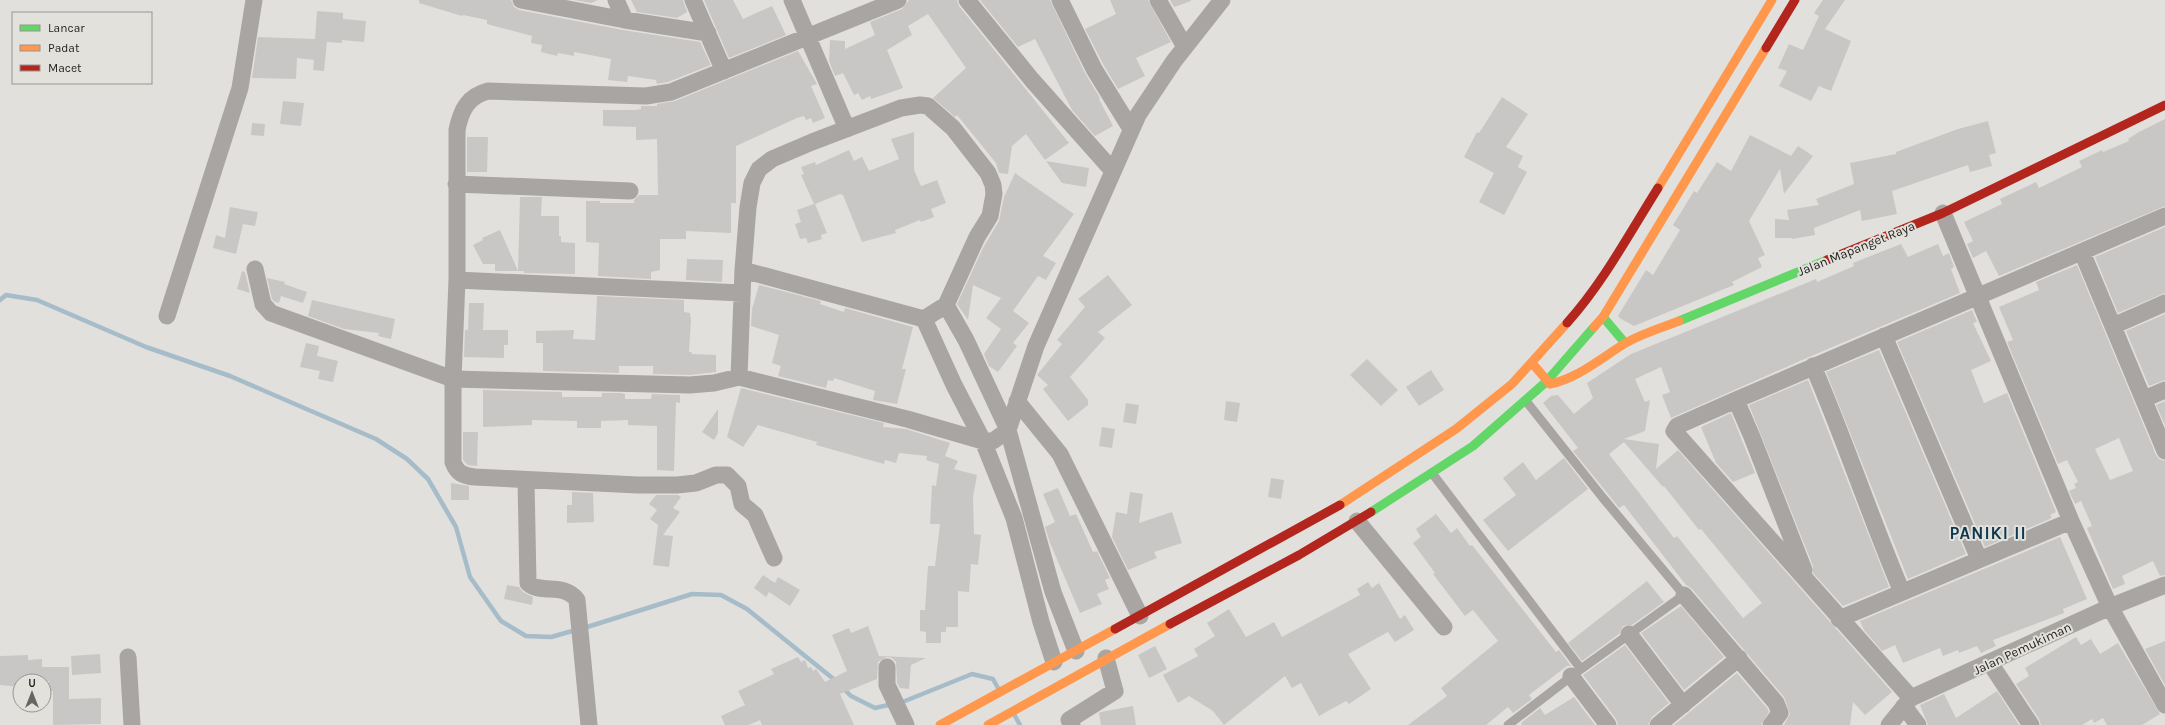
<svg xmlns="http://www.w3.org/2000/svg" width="2165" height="725" font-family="Karla,sans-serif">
<rect width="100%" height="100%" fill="#e2e0dd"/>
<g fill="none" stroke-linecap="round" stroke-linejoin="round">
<path stroke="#a6bcc9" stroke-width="4.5" d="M0,300L6,295L37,300L146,347L230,376L376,439L407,459L428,479L456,527L470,577L501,621L526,636L551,637L576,630
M584,628L692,594L721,595L747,609L836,681
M843,688L851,696L875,708L893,704
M900,703L972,674L993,679L998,688
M1015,716L1020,725"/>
</g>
<path fill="#c9c7c5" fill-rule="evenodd" d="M419,0H511L514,7L519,10L623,30L700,42L711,65L668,82L657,84L656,80L628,76L627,82L608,80L611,59L574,52V56L558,53L557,56L541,52L542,45L531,43L532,36L487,24V20L463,15L462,16L419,3Z
M574,0H598L591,3Z
M631,0H683L687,12L677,18L637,12Z
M704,0H733L743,19L772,6L786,35L729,58Z
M909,0H957L959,6L1069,143L1045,160L1026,134L1012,146L1008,174L999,173L996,163L957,115L955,117L933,98L966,68L928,14L908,26L912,35L887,50L903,88L871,99L870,96L862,100L858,93L854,95L843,73L835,76L829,61L830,40L845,41V49L875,35L870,22L902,9Z
M980,0H1050L1085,73L1100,98L1099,99L1113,126L1095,136L1072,110L1035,39L1018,47Z
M1110,0H1148L1171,42L1136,58L1145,76L1118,89L1103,64L1085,29L1116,14Z
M1170,0H1191V1L1174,7Z
M1823,0H1845L1825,29L1851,41L1831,91L1819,86L1811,101L1779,86L1787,71L1778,68L1789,44L1803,50L1819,16L1814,13Z
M317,11L343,13V19L366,21L364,42L342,40V43L327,42L324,71L313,70L314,60L297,58L296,79L252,78L258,37L315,39Z
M798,51L817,84L811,86L825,118L813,123L811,118L806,120L804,116L797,118L736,146V203H731V233L686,231V239H660V270L651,272V279L598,276L599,243L586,242V201H600V203H634V200L639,195H658L657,139L636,140V127L603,126V110H636L641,109V106H657V104L675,101Z
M1502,97L1528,114L1506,147L1523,156L1518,167L1527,172L1504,215L1479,202L1494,173L1464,157L1477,132L1479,133Z
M283,101L304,103L301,126L280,124Z
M2165,119V206L1999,276L1986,251L1973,258L1967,244L1973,241L1964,222L2002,204L2000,199L2036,182L2039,188L2082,167L2079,161L2102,150L2103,152L2129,141L2128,139L2139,132Z
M1988,121L1996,153L1989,155L1992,166L1970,172L1968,165L1892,191L1897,214L1862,221L1860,210L1814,228L1815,235L1792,239V238H1775V219L1789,220L1787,210L1819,205L1816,199L1854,184L1850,163L1896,154V152L1958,129Z
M252,123L265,124L264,136L251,135Z
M914,132V170L921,186L937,180L946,203L931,209L934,217L921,222L920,220L895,230L896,233L862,242L843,195L840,194L815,204L827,233L821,235L822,239L808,243L806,238L800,239L795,224L801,222L797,210L814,204L801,175L804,174L801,167L815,162L816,165L849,150L854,161L862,157L869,171L899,159L891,139Z
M1750,135L1791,156L1798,146L1813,156L1784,194L1780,169L1749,221L1765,255L1758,258L1762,267L1732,282L1734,285L1634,326L1621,319L1618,316L1646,270L1653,275L1680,230L1673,225L1694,191L1697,193L1717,162L1731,171Z
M467,137H488L487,172H467Z
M1046,161L1089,168L1086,187L1062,183Z
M1015,173L1074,214L1043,256L1056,263L1046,280L1038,276L1013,311L1029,323L1013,343L1017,346L998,372L989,366L984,354L1001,329L986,318L1001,298L973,285L968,320L957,304L983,248L999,221L1004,197Z
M520,197H542L541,216H559V236H561V242L575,243V274L524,273V271H518Z
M230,207L258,212L255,226L243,224L236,254L213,248L216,235L225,238Z
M2165,227V293L2118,313L2095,257Z
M500,230L518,271H495V264H483L473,245L483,240L482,238Z
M1901,244L1908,257L1938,244L1943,256L1949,253L1954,267L1951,269L1960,293L1809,357L1671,418L1662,395L1670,392L1661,367L1635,379L1645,402L1650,400L1645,431L1624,439L1659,444L1656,469L1678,450L1892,692L1865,715L1853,702L1850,725H1784L1790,714L1784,697L1692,589L1686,585L1624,505L1619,508L1608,494L1573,451L1578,448L1543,403L1551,396L1558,395L1574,414L1593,398L1587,383L1631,354L1816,279L1817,282L1854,266L1853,263ZM1624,442L1663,487L1664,486L1699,530L1701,529L1762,603L1743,618L1677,536L1674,538L1609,454Z
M687,259L723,260L722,282L686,280Z
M2077,265L2156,455L2159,459L2165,461V575L2160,576L2153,561L2122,576L2125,584L2113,589L2087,528L2092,526L2081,501L2075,504L2069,491L2076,488L2074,484L2078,482L2067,460L2058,464L2007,342L2013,340L1999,307L2039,290L2036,282ZM2119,438L2133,471L2110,480L2095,449Z
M242,271L245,272L250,293L237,289Z
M1108,275L1132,305L1098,332L1105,338L1070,377L1088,400V405L1068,421L1043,389L1048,385L1037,375L1062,344L1057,340L1085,307L1078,299Z
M267,278L285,282L284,284L307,292L303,303L281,296L279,303L275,302L272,299Z
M759,285L821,301L820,304L844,312L845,308L913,327L902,369H906L897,404L873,400L875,391L834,378L833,381L828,380L826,388L778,376L781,366L772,363L779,335L751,326L752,309Z
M597,296L684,300V312L690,313L691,320L689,352H692L691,354L716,355V372L690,375L653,374V366H619V373L543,371V343H536V331L574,330L573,339L595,340Z
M312,300L395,319L391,339L378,336L379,333L344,329L308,316Z
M469,303H484L483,330H508V345H504V358L464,357L465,330H468Z
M1972,310L1977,322L1973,323L1991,361L1971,370L1984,403L2007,393L2056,512L2050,515L2052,518L1985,547L1897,342Z
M2165,314V380L2149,386L2126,331Z
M306,343L319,346L317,356L338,361L333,382L318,379L320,371L300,367Z
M1879,350L1966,554L1908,579L1826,372Z
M1367,359L1398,390L1381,406L1350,375Z
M1431,370L1444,390L1419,406L1406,387Z
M1808,380L1889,587L1843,606L1813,573V566L1749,405Z
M741,388L884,423L883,427L906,429L950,443L945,456L958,461L954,469L977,475L973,497L974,534L981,535L978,565L971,564L969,592L958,591V627H946V632H941V643H926V632L920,631V610H925L928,566H935L940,524H930L932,485L936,486L939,464L926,460L927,456L899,453L896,463L885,460L884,464L816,445L817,442L758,425L743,447L727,437Z
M483,390L562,392V397H602V393H620L625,394V399H651L652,394L680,395V403L676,402L674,471L657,470V426L628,425V420L601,421V428H577V421L532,420V425L483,427Z
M1226,401L1240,403L1237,422L1224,420Z
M2165,401V425L2156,405Z
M1126,403L1139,405L1136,424L1123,422Z
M718,409V433L714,440L702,432Z
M1731,413L1755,473L1733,482L1716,463L1701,427Z
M1102,427L1115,429L1112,448L1099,446Z
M463,432H478L477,466L468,465L463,460Z
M1564,458L1588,489L1508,551L1483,520L1516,495L1503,478L1523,462L1536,480Z
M1271,478L1284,480L1281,499L1268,497Z
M451,483L469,486V500H451Z
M1058,488L1070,516L1076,514L1093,552L1097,551L1110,578L1105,580L1109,589L1097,594L1102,604L1080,613L1050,543L1045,527L1055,522L1043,494Z
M572,492L593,493L594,522L567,523V505H572Z
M1130,492L1143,494L1139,523L1172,512L1182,543L1154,552L1157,558L1128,570L1112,537L1116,512L1127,514Z
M656,495H678L681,497L673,508L680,512L663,535L673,536L669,567L653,565L658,525L650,519L657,510L649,504Z
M1436,514L1451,533L1457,528L1470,546L1472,545L1556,652L1559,650L1571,666H1567L1529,695L1532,699L1513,713L1508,707L1486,725H1408L1447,696L1441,688L1498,641L1473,610L1465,616L1433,574L1435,573L1413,543L1421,537L1416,529Z
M2060,537L2087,599L2063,609L2064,613L1993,640L1996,646L1981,653L1977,646L1959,653L1958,650L1943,656L1940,648L1903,663L1895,645L1882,651L1864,630L1860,621Z
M763,575L775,583L778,577L800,590L790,606L769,592L766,597L754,588Z
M1647,581L1664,602L1632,625L1623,626L1619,634L1582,661L1568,643Z
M1368,582L1372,588L1379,583L1400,619L1405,615L1414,630L1395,642L1388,632L1348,654L1371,689L1349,704L1346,701L1319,716L1301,683L1292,688L1285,676L1224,725L1213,711L1189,696L1178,703L1163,675L1198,656L1194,649L1215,636L1207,623L1229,609L1246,637L1274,622L1282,637L1360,595L1357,589Z
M507,585L519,587L523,592L533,597L532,605L504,599Z
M1681,606L1724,657L1684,690L1641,633Z
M868,626L879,656L926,658L911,665L909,689L900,688L897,683L896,662L892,658L887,657L878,662L877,679L840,694L854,725H762L760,720L749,725H725L721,716L745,705L738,691L774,674L771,669L798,657L801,662L805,660L808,668L811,667L813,671L816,669L825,682L847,671L832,635L849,628L851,633Z
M2076,637L2081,645L2091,639L2100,654L2118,643L2160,714L2142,725H2107L2103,718L2094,723L2092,719L2082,725H2041L2039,719L2016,684L2029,676L2025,668Z
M2165,641V685L2145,649Z
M1625,645L1669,703L1652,717L1648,725H1618L1616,719L1583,675Z
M1155,646L1167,669L1149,678L1138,655Z
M100,654L101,673L72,675L71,656Z
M28,655V660L42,659V667H69V699L101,698V724L53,725V691H48L49,681H20V687L0,685V656Z
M1737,673L1767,708L1769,712L1761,725H1674Z
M1997,691L2019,725H1928L1920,705L1944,694L1956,718Z
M1574,697L1595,725H1522L1521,723L1540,708L1545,715Z
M1133,706L1136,725H1101L1099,713L1101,712Z"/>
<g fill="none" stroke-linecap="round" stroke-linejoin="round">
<path stroke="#a8a5a2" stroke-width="9" d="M1432,473L1581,669
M1508,725L1581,669L1684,595L1603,498L1526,401"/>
<path stroke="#a8a5a2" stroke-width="17" d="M521,0L625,20L708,33
M616,0L625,20
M693,0L724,71
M792,0L847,129
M967,0L1032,80L1113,171
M1060,0L1094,69L1131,129
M1158,0L1185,47
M456,184L630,191
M1943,213L2071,521L2110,607L2165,705
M2082,252L2165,451
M255,269L263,304L271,313L453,379L690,385L714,383L739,377L907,419L983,441H993L1008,430L1036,346L1138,115L1174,61L1222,0
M457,280L742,293
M946,305L966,340L1008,430L1053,592L1076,651
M167,316L240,88L254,0
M924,319L954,385L983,441L1014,518L1041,622L1054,662
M2113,326L2165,303
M1884,336L1979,559
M1813,366C1845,440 1870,517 1902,592
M739,377L743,270L748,207L752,183L759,169L772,159L812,142L901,108L920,105L928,106L953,128L988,173L993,185L994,194L990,216L977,237L946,305L924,319L743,270
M2144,399L2165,390
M1736,400L1752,437L1804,570
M1017,401L1060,454L1140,616
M526,480L528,583C542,595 563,582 577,600L589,725
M1357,521L1444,627
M774,558L755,515L742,504L738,486L727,475H716L696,483L677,485H638L475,477C463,476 457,473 453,462V379L457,280V130C461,110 468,96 488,91L646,96L671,92L898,0
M1684,595L1776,703L1780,713L1771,725
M1839,619L2071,521
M1629,634L1683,705
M128,657L132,725
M1990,663L2031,725
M887,667V685L906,725
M1571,676L1608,725
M1911,698L1674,431L1677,426L1736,400L2165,216
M1904,706L1918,725
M1072,725L1069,720L1115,691L1106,658
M1658,725L1739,658
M1889,725L1911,698L2110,607L2165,585"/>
<path stroke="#63d668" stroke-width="9" d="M1603,317L1625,343
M1679,321L1827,260
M1371,512L1473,446L1546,382L1594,327"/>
<path stroke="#ff974d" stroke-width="9" d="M1658,188L1772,0
M1594,327L1603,317L1766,48
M1532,363L1550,384C1578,378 1600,359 1624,344C1640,334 1661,328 1679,321
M1340,505L1456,429L1512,384L1567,323
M940,725L1115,629
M988,725L1170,624"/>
<path stroke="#b3261e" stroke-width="9" d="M1766,48L1795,0
M1827,260L1943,213L2165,105
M1567,323C1603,283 1629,234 1658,188
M1170,624L1299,555L1371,512
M1115,629L1340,505"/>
</g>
<g text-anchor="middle" stroke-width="4" stroke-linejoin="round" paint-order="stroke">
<g font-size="13" fill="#252422" stroke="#e3e1dc">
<text transform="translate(1856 248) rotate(-22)" y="5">Jalan Mapanget Raya</text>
<text transform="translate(2022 648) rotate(-25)" y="5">Jalan Pemukiman</text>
</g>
<g font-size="17" font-weight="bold" letter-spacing="1" fill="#0d384e" stroke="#e3e1dc">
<text x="1988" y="539">PANIKI II</text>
</g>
</g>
<rect x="12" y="12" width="140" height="72" fill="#e3e1dc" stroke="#979592"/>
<rect x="20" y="25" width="20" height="6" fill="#63d668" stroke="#979592"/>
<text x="48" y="32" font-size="12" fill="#252422">Lancar</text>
<rect x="20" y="45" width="20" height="6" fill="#ff974d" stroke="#979592"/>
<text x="48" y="52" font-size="12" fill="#252422">Padat</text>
<rect x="20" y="65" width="20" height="6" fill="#b3261e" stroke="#979592"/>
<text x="48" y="72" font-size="12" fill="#252422">Macet</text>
<g transform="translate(32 693)"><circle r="19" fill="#e3e1dc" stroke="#979592"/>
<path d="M0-3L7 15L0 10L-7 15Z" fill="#676663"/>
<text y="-6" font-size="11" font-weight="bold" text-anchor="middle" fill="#252422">U</text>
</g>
</svg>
